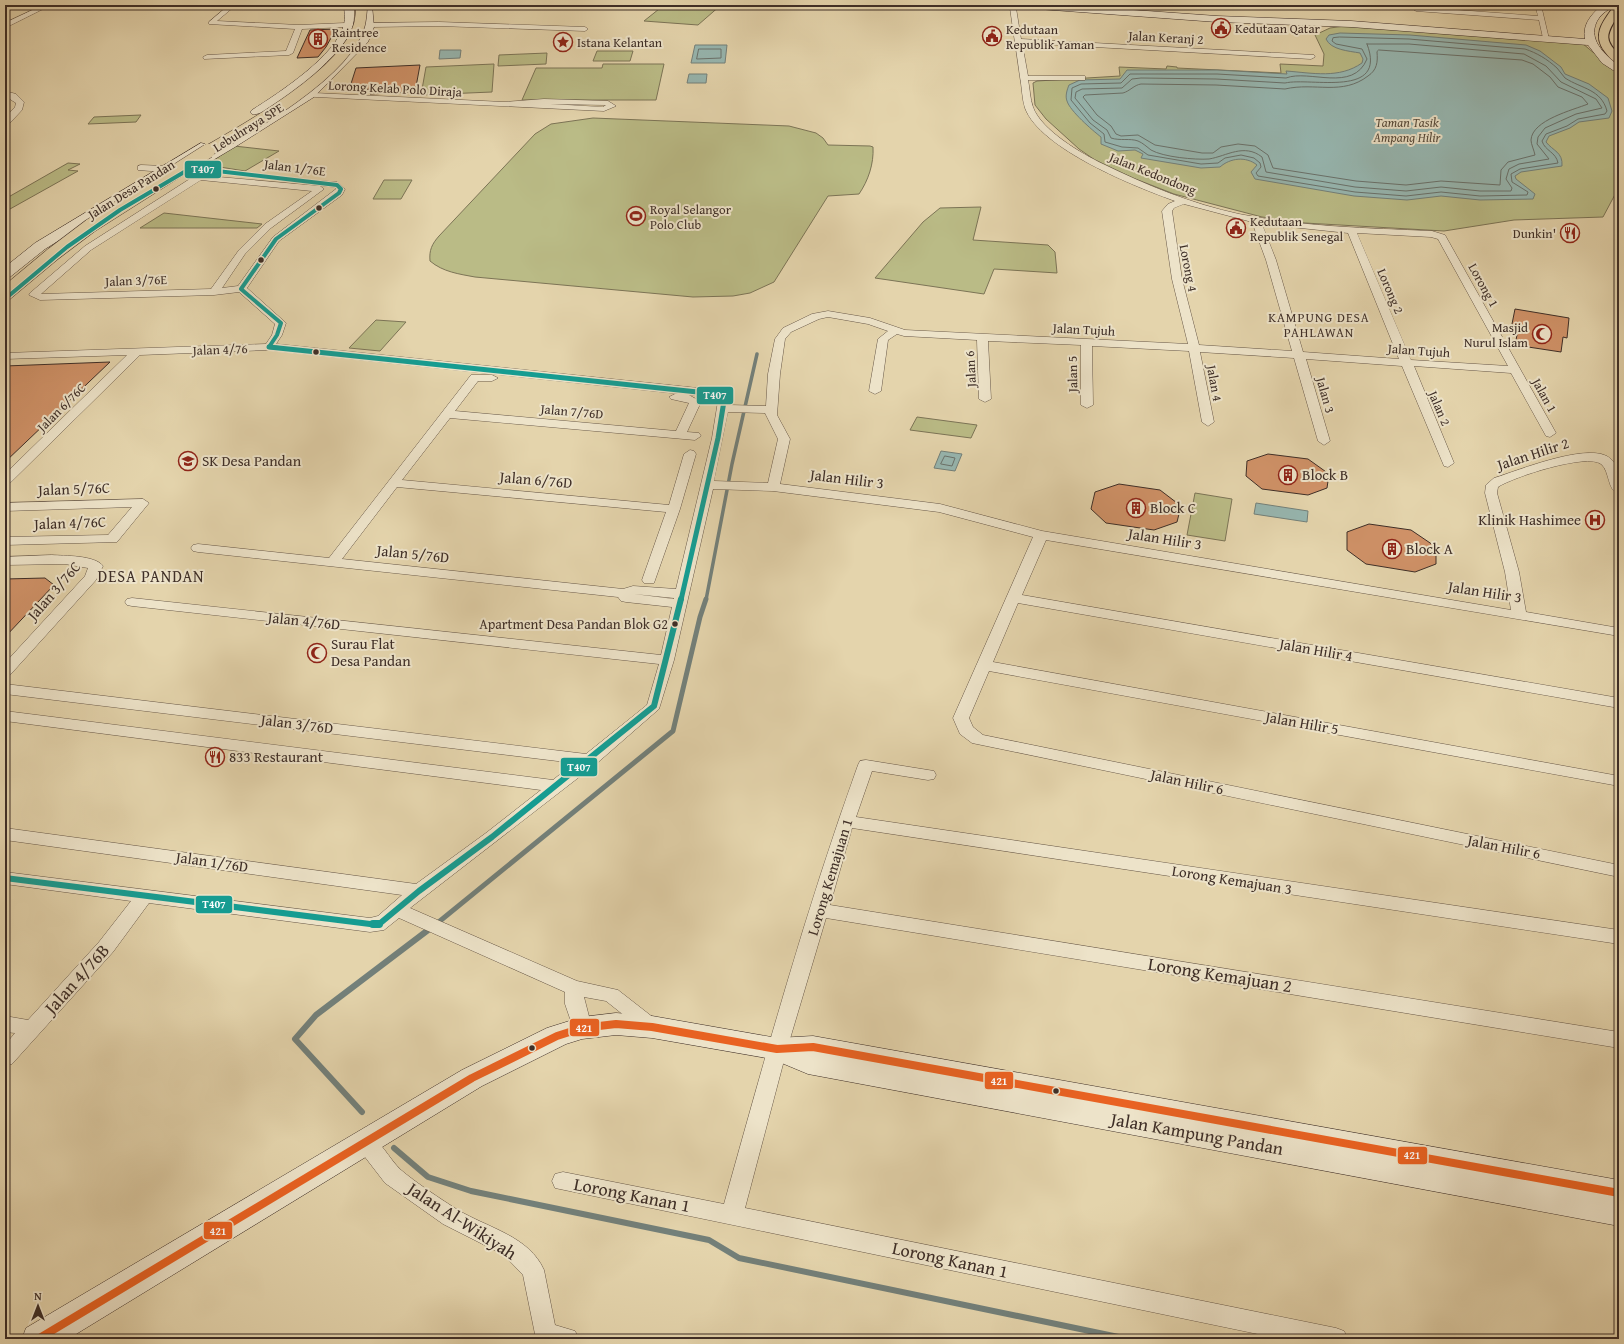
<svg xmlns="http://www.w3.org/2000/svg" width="1624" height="1344" font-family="'Gentium Book Plus',serif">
<rect width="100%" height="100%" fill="#e4d4ac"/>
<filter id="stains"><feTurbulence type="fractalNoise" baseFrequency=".005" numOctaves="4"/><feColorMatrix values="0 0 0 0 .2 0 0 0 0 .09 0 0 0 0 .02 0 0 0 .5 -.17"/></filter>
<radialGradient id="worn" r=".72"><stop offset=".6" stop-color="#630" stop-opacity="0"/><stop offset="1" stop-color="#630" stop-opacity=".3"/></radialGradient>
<path fill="#babb86" stroke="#7c7456" d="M664,5H721L698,25L644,21Z
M1345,26L1582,43L1619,74V187L1603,217L1514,220L1444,231L1305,223L1262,217L1174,194L1133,178L1095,160L1079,149L1046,119L1035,105L1033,83L1037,81L1120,76L1119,67L1166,69L1167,66L1177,67V68L1281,73L1280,64L1323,66L1324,54L1315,35L1330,28Z
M597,51H633L630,61H593Z
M547,53L546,64L498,66L499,55Z
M494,64L492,92L421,95L426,67Z
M603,64H664L656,100H522L536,68H602Z
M141,115L136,122L88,124L94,117Z
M593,118L789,126L816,133L823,138L828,145L870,146L873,147C874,164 868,181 859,194L828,196L774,282L750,293L733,296L693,297L475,277C459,274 443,272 430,261C429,250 432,244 439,236L535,134L551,124Z
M234,146L279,151L245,171L207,165Z
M68,163L80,164L68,170L78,171L10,209H5V199Z
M384,180H412L401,199H373Z
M981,207L973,240L1048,245L1055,252L1057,273L994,269L984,294L875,278L923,222L940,208Z
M164,213L262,224L257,228H140Z
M376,320L406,322L380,351L349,348Z
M917,417L977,425L971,438L910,430Z
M1195,493L1232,499L1225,541L1187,535Z"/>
<path fill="#97b7b1" stroke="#73807a" d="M1340,33L1410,35L1526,45L1540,51L1561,67L1565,74L1589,84L1608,98L1612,111L1609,118L1579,122L1570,128L1549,136L1546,142C1553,151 1563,152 1562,166L1521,172L1515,176L1516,179L1535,194L1533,199L1480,200L1441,196L1407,200L1354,196L1255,179L1251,172L1257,165C1246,156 1230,158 1220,167L1201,168L1141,158L1143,154L1135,150L1118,151L1101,144V137C1092,130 1070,111 1067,101C1065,96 1067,90 1069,85L1080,80L1120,79L1127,70H1217L1287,74L1286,71C1313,73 1339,79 1362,63L1363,59L1360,53C1349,51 1331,50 1326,39L1329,35Z
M695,45H727L725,63H691Z
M440,50H461L460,58L439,59Z
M689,74H707L706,83H687Z
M941,451L962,454L955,471L934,468Z
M1256,503L1308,511L1307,522L1254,514Z"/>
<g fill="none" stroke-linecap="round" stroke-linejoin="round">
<path stroke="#6a726c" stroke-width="1" d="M1340,37L1409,39L1525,49C1537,53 1547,59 1557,68C1560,71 1562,75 1565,78C1582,89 1601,89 1607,111L1605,114L1578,119L1567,126L1546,134L1542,141C1545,151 1556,152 1558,163L1520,169L1511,174L1512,182L1528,192L1527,195L1480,196L1441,192L1406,196L1355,192L1258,176L1256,173L1261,167L1260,163L1254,158L1241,155L1225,158L1218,163L1201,164L1148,155L1138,148L1122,147L1105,142L1104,134L1090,123L1071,100L1072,88L1081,84L1121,83L1130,74H1217L1286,78C1309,69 1353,93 1367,59L1362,49L1336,44L1332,41L1333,38Z
M1367,44H1409L1524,54L1546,66L1561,82L1596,99L1602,108L1576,114L1545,128L1538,137L1537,144L1549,159L1519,164L1509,169L1506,179L1512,188L1511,191H1480L1441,187L1406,191L1355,187L1266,172L1262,157C1244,143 1227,156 1209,159C1195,160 1163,157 1151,150C1147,147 1143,143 1138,141C1130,138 1120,141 1111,138L1107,130L1093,120L1075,98L1076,92L1082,89L1122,88L1132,79L1141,78L1216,79L1285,83C1311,77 1388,99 1367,44Z
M699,49H721V58L697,59Z
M1379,50L1522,60L1533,64L1550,77L1558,87L1582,97L1588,104C1573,110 1532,120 1531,140C1531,144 1534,150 1535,155L1508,162L1501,170L1500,185L1441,181L1406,185L1356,181L1273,168L1268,155L1255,146L1238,144L1221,147L1213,153H1202L1155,145L1138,135L1121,136L1116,134L1111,126L1097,115L1083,97L1085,95L1123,93C1130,91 1134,85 1141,84L1216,85L1285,89C1315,82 1342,96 1368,76C1377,70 1378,62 1377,52Z
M945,456L955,458L952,466L941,464Z"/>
<path stroke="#73807a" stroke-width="3.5" d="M706,600L732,464L757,354"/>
<path stroke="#73807a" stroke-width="5" d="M435,925L673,731L700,617L706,599"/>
<path stroke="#73807a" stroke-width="6" d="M362,1112L295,1039L316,1015L436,924
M394,1148L428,1177L471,1191L709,1240L739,1258L1128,1339"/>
</g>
<path fill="#d09268" stroke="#3e2e27" d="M336,29L326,47L318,57L297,58L310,30Z
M420,65L415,92L370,94L372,89L349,90L356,68Z
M1515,309L1569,318L1567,338L1563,337L1561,352L1515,345L1518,330L1511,329Z
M110,362L5,462V366Z
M1268,454L1308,459L1329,474L1327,488L1308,495L1262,489L1246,476L1247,461Z
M1119,484L1160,490L1181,506L1177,522L1154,530L1106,523L1091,509L1095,492Z
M1369,524L1411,530L1436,547V564L1415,572L1366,564L1347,550V532Z
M45,578L54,585L5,637V579Z"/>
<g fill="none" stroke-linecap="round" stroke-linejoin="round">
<g stroke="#685848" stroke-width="1">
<path id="street" d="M43,5H51L5,28V23Z
M229,5H236L217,21L299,25L345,23L348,25L345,27L302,29L293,53L289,55L204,59L203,57L207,55L286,51L295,29L209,24V22Z
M1012,5H1018L1016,8L1021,39L1314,55L1315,57L1311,59L1022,43L1028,76H1085V80H1028C1030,89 1030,99 1033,107C1041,130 1082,154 1103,164C1146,185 1192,204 1239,214C1303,227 1367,228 1432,231L1445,235L1556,433L1550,437L1546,436L1511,373L1414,366L1454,463L1448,467L1444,466L1402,366L1306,359L1330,441L1324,445L1318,441L1294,358L1200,352L1214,422L1208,426L1202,422L1189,351L1092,346L1093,405L1087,408L1081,405V345L988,341L991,399L985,402L979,399L977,340L904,336L897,334L888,340L881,391L875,394L869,391L878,339L888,331L868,324L828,317L819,319L791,332L785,339L780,374L777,415L790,439L780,484L940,504L1042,531L1511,610L1505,572L1485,493L1486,485L1494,478C1517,471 1592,440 1611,459C1621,469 1619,481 1619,494C1607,491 1610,471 1601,464C1587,453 1513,477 1498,487L1497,493L1519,572L1526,612L1619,628V636L1046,540L1022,595L1619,698V708L1018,603L993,662L1619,776V786L989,671L969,718L973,727L983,735L1619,865V877L972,743L960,734L953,718L1033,537L939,512L773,491L713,489L674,660L659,709L596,764L410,908L577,981L618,990L659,1022L662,1027L659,1032L652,1035L645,1032L606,1001L584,997L592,1028L589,1033L582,1036L575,1033L565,1004V992L399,918L384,930L370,932L149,903L113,952L12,1064L5,1066V1045L15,1033L5,1032V1016L28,1020L99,942L131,901L5,884V872L370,918L378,916L402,895L5,840V828L416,884L486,833L541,790L5,721V711L553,780L574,763L5,694V684L586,754L647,705L659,664L132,606L127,605L125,602L127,599L132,598L661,655L672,607L626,602L621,601L618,597L198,552L193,551L191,548L193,545L198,544L329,558L471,375H492L498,378L492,381H478L455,411L676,431L689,403L671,399L669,397L675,394H682L269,350L140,355L9,484L5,485V474L127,355L5,359V353L266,344L272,335L275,324L239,292L214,295L40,300L29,295L30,293L85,246L196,175L320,186L324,189L271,228L245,254L222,288L238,286L273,237L336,189L334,187L306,184V180L337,182L345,189L342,195L279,241L247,288L286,323L282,335L276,344L707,389L722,393L730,401L729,405L766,406L768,374L775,339L783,328L812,314L828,311L870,318L905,330L1188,344L1172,279L1162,211L1168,204L1175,201C1136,187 1040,149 1025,108C1022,99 1022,87 1020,77C1017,54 1013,31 1010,8ZM201,180L312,191L265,224L239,250L211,289L41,294L91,250ZM1184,204L1252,222L1266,260L1292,351L1199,345L1182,279L1172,211L1174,208ZM1262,224L1348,233L1399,359L1303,352L1276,260ZM1357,233L1431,237L1438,239L1508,366L1411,360ZM689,395L711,397L718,401L712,438L676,589L633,586L623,589L342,559L397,487L666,512L642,580L644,583H654L680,509L696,454L694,451L690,450L684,454L669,505L402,480L450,418L695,440L701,436L699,433L687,432L701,402ZM728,412L765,413L778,439L768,483L714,481ZM634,594L674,598V599Z
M1369,5H1384V6L1381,8Z
M1535,5H1541L1549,39L1543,38L1539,20L1416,11L1413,9L1416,7L1538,16Z
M439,22L585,27L588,29L585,31L439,26L371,27L368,25L371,23Z
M5,91L16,94L24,102L22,110L8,125H5V118L15,107L16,103L5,96Z
M293,92L504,102L544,99L608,101L616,106L604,111L296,96H293ZM550,104L606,105L603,107Z
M141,165L164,166L168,169L164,172L138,170V166Z
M143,499L149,503L117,542L5,545V537L108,535L132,507L5,511V503Z
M52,555C64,556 95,555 103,566L96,580L10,675L5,677V663L85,576L88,568L65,564L5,565V557Z
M866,760L928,770L934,771L936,775L934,779L928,780L872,771L856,817L1619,930V944L852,828L830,905L1619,1032V1048L826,918L787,1049L745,1208L1336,1328L1344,1331L1348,1339H1282L555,1188L552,1181L555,1174L563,1172L724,1204C765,1057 806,909 858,765L860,761Z
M365,1133C381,1139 388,1158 401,1170C415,1182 442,1200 458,1210C488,1228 529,1236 544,1270L555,1325L575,1331L579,1339H536L523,1275L504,1255L443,1224L385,1183L358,1148L355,1142L358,1136Z"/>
</g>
<g stroke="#3e2e27" stroke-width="1">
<path id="secondary" d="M344,5H354C354,16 355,25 349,35C341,53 270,119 252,114L250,112L252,110C279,93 337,55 344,24C346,18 344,11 344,5Z
M362,5H372L374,27L368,42L314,97L235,147L193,172H185L183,169L185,166L227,143L306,93L358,41L364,27Z
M1020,5H1063L1217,16L1351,21L1585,39C1582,24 1592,14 1602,5H1613C1609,10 1602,13 1599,18C1585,38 1605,55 1619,66V74L1602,63L1588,45L1351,27L1217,22L1025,8Z
M201,143L205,144L207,147L205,150L45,249L10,277L5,278V267L35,243Z
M616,1013L652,1016L777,1038L813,1036L1619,1180V1226L808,1074L772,1059L652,1038L616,1035L582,1039L566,1044L482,1086L68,1339H22L26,1328L462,1070L547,1028L582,1017Z"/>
</g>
<g stroke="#3e2e27" stroke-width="2">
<path id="highway" d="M1615,5H1619C1619,26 1595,33 1619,54V63C1613,62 1608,56 1605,52C1591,34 1604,20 1615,5Z"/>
</g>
<use href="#street" fill="#ede3c9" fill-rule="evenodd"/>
<use href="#secondary" fill="#ede3c9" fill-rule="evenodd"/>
<use href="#highway" fill="#e4d4ac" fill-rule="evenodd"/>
<g stroke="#3e2e27" stroke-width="12" stroke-linecap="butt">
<path id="highway-bridge-far1" d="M206,152C247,129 346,73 359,26C361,20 361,12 362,5"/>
</g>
<g stroke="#3e2e27" stroke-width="15" stroke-linecap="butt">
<path id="highway-bridge" d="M5,294L53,254L90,226L208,151"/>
</g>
<use href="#highway-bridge-far1" stroke="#e4d4ac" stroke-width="11"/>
<use href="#highway-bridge" stroke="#e4d4ac" stroke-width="14"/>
<g stroke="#ede3c9" stroke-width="12">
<path id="bus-1" d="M38,1339L472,1078L557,1036L582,1028L616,1024L652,1027L777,1049L813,1047L1619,1193"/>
</g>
<g stroke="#ede3c9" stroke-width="6">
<path id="bus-2-far3" d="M5,299L67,247L120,210L191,168L337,185L341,189L339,193L276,239L241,289L281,323L277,335L269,347L279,348"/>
</g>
<g stroke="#ede3c9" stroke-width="8">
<path id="bus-2-far2" d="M269,347L707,393L718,396L724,401L718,438L681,600"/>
</g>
<g stroke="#ede3c9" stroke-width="10">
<path id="bus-2-far1" d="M5,878L378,925L419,891L492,837L654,706L681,599"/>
</g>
<g stroke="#ede3c9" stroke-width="12">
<path id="bus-2" d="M373,924H379"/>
</g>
<use href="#bus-1" stroke="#e96222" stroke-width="8"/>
<use href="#bus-2-far3" stroke="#169c91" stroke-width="4"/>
<use href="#bus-2-far2" stroke="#169c91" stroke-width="5"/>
<use href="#bus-2-far1" stroke="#169c91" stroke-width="6"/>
<use href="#bus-2" stroke="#169c91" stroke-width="8"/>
</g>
<defs>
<g id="civic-ring" transform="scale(1)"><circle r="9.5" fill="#ede3c9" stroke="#8f2418" stroke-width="1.5"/><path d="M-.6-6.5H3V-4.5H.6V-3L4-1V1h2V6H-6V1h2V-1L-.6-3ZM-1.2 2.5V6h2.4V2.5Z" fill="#8f2418"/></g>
<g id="building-ring" transform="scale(1)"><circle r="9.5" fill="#ede3c9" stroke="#8f2418" stroke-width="1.5"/><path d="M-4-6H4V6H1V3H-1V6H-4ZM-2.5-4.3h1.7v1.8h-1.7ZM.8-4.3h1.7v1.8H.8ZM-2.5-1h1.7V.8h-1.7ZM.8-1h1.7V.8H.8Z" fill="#8f2418"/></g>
<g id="sight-ring" transform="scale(1)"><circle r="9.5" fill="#ede3c9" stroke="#8f2418" stroke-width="1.5"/><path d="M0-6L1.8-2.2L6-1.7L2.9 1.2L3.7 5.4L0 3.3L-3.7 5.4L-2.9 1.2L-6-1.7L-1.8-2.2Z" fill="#8f2418"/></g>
<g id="stadium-ring" transform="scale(1)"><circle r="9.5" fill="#ede3c9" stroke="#8f2418" stroke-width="1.5"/><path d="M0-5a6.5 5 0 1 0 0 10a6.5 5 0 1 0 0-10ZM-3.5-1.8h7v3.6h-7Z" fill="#8f2418"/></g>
<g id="restaurant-ring" transform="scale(1)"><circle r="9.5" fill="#ede3c9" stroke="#8f2418" stroke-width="1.5"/><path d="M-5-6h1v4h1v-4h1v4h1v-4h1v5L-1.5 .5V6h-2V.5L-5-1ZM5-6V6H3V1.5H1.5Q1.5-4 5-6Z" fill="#8f2418"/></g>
<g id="mosque-ring" transform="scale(1)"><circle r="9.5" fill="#ede3c9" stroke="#8f2418" stroke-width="1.5"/><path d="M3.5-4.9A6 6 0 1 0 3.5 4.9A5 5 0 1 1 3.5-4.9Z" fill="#8f2418"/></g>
<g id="school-ring" transform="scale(1)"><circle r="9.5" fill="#ede3c9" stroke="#8f2418" stroke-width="1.5"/><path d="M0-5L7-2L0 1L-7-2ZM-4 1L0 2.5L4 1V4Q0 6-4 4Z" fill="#8f2418"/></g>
<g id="hospital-ring" transform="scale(1)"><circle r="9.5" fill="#ede3c9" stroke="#8f2418" stroke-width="1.5"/><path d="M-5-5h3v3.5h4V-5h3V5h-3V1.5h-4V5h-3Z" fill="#8f2418"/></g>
</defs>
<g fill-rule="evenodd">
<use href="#civic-ring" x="1221" y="28"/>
<use href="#civic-ring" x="992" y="36"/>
<use href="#building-ring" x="318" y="39"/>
<use href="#sight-ring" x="563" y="42"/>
<use href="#stadium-ring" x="636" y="216"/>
<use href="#civic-ring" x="1236" y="228"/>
<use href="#restaurant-ring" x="1570" y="233"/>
<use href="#mosque-ring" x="1542" y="334"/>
<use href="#school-ring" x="188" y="461"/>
<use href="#building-ring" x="1288" y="475"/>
<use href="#building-ring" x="1136" y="508"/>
<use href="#hospital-ring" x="1595" y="520"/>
<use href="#building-ring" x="1392" y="549"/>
<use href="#mosque-ring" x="317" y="653"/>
<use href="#restaurant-ring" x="215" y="757"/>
</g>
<g fill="#3e2e27" stroke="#ede3c9" stroke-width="1.5">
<circle cx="156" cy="189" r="3.5"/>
<circle cx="319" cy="208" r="3.5"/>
<circle cx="261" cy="260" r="3.5"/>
<circle cx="316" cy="352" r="3.5"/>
<circle cx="675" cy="624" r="3.5"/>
<circle cx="532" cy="1048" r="3.5"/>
<circle cx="1056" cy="1091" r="3.5"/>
</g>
<g text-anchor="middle" stroke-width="4" stroke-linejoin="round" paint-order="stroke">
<g font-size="13" fill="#3e2e27" stroke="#ede3c9" text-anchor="start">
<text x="1235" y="33">Kedutaan Qatar</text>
<text x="1006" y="34">Kedutaan<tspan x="1006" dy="15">Republik Yaman</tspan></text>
<text x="332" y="37">Raintree<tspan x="332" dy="15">Residence</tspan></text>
<text x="577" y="47">Istana Kelantan</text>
<text x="650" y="214">Royal Selangor<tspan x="650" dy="15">Polo Club</tspan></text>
<text x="1250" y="226">Kedutaan<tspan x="1250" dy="15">Republik Senegal</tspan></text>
<text x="1556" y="238" text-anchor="end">Dunkin'</text>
<text x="1528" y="332" text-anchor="end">Masjid<tspan x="1528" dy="15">Nurul Islam</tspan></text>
</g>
<g font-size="13" fill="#3e2e27" stroke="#ede3c9">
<text transform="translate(1166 37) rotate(3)" y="5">Jalan Keranj 2</text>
<text transform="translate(395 88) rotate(3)" y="5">Lorong Kelab Polo Diraja</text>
<text transform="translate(248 127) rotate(-32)" y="5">Lebuhraya SPE</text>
<text transform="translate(295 167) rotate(7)" y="5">Jalan 1/76E</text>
<text transform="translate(1153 173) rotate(22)" y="5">Jalan Kedondong</text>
<text transform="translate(131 189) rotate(-32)" y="5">Jalan Desa Pandan</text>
<text transform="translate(1189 268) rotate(79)" y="5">Lorong 4</text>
<text transform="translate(136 280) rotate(-2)" y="5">Jalan 3/76E</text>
<text transform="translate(1484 285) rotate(61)" y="5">Lorong 1</text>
<text transform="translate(1391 291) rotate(67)" y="5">Lorong 2</text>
<text transform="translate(1084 329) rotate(3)" y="5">Jalan Tujuh</text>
<text transform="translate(220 349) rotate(-2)" y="5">Jalan 4/76</text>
<text transform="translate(1419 350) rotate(4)" y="5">Jalan Tujuh</text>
<text transform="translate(970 369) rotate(-93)" y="5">Jalan 6</text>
<text transform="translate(1072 374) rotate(-91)" y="5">Jalan 5</text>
<text transform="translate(1215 383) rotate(80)" y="5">Jalan 4</text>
<text transform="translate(1326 395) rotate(74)" y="5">Jalan 3</text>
<text transform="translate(1545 395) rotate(61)" y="5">Jalan 1</text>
<text transform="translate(61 407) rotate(-45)" y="5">Jalan 6/76C</text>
<text transform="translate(1440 408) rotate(67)" y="5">Jalan 2</text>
<text transform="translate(572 411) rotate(5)" y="5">Jalan 7/76D</text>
</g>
<g font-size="13" font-style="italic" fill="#574a3a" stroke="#ede3c9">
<text x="1407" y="127">Taman Tasik<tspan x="1407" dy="15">Ampang Hilir</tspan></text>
</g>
<g font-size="13" letter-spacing="1" fill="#3e2e27" stroke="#ede3c9">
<text x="1319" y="322">KAMPUNG DESA<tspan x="1319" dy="15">PAHLAWAN</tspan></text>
</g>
<g font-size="14" fill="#3e2e27" stroke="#ede3c9" text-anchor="end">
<text x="668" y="629">Apartment Desa Pandan Blok G2</text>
</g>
<g font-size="15" fill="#3e2e27" stroke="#ede3c9">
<text transform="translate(1533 454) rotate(-18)" y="5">Jalan Hilir 2</text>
<text transform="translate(847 479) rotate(7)" y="5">Jalan Hilir 3</text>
<text transform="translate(536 480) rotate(5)" y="5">Jalan 6/76D</text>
<text transform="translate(74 489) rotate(-2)" y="5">Jalan 5/76C</text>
<text transform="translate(70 523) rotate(-2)" y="5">Jalan 4/76C</text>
<text transform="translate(1165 539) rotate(9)" y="5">Jalan Hilir 3</text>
<text transform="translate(413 554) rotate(6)" y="5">Jalan 5/76D</text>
<text transform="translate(54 591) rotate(-49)" y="5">Jalan 3/76C</text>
<text transform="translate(1485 592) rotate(9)" y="5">Jalan Hilir 3</text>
<text transform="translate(304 621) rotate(6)" y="5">Jalan 4/76D</text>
<text transform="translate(1316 650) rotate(10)" y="5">Jalan Hilir 4</text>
<text transform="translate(1302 723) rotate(10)" y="5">Jalan Hilir 5</text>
<text transform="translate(297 724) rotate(7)" y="5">Jalan 3/76D</text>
<text transform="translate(1187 782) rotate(12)" y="5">Jalan Hilir 6</text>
<text transform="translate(1504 847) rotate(11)" y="5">Jalan Hilir 6</text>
<text transform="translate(212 862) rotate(8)" y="5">Jalan 1/76D</text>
<text transform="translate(830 877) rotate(-73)" y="5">Lorong Kemajuan 1</text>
<text transform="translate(1232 880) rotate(9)" y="5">Lorong Kemajuan 3</text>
</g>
<g font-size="15" fill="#3e2e27" stroke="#ede3c9" text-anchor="start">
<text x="202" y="466">SK Desa Pandan</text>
<text x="1302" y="480">Block B</text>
<text x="1150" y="513">Block C</text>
<text x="1581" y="525" text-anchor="end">Klinik Hashimee</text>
<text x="1406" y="554">Block A</text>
<text x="331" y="649">Surau Flat<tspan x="331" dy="17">Desa Pandan</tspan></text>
<text x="229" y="762">833 Restaurant</text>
</g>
<g font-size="16" letter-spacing="1" fill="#3e2e27" stroke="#ede3c9">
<text x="151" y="582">DESA PANDAN</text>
</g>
<g font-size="18" fill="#3e2e27" stroke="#ede3c9">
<text transform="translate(1220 975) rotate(9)" y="6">Lorong Kemajuan 2</text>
<text transform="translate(77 979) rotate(-48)" y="6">Jalan 4/76B</text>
<text transform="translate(1197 1134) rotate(10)" y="6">Jalan Kampung Pandan</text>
<text transform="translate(632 1195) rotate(11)" y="6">Lorong Kanan 1</text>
<text transform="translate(462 1221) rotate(33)" y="6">Jalan Al-Wikiyah</text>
<text transform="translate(950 1260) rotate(12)" y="6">Lorong Kanan 1</text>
</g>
</g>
<g stroke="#ede3c9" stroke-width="1.5">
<rect x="184" y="160" width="38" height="19" rx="4" fill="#169c91"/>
<rect x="696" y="386" width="38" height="19" rx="4" fill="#169c91"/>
<rect x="560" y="757" width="38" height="20" rx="4" fill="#169c91"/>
<rect x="195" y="895" width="38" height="19" rx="4" fill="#169c91"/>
<rect x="569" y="1018" width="31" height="19" rx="4" fill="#e96222"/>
<rect x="984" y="1071" width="30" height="19" rx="4" fill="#e96222"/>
<rect x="1397" y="1146" width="31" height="19" rx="4" fill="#e96222"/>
<rect x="203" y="1221" width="30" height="19" rx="4" fill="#e96222"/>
</g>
<g font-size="11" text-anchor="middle" font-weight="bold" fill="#fff">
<text x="203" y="173">T407</text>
<text x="715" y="399">T407</text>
<text x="579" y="771">T407</text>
<text x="214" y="908">T407</text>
<text x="584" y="1032">421</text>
<text x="999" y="1085">421</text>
<text x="1412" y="1159">421</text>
<text x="218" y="1235">421</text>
</g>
<rect width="1624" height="1344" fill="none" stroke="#e4d4ac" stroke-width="20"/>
<rect x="6" y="6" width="1612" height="1332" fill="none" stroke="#3e2e27" stroke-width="2"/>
<rect x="10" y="10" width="1604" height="1324" fill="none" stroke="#3e2e27"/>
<g transform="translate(38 1306)" stroke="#ede3c9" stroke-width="3" paint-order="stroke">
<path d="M0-3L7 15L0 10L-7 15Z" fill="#3e2e27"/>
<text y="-6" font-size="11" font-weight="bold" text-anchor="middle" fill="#3e2e27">N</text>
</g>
<rect width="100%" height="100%" filter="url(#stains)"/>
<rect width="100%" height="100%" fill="url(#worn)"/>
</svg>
